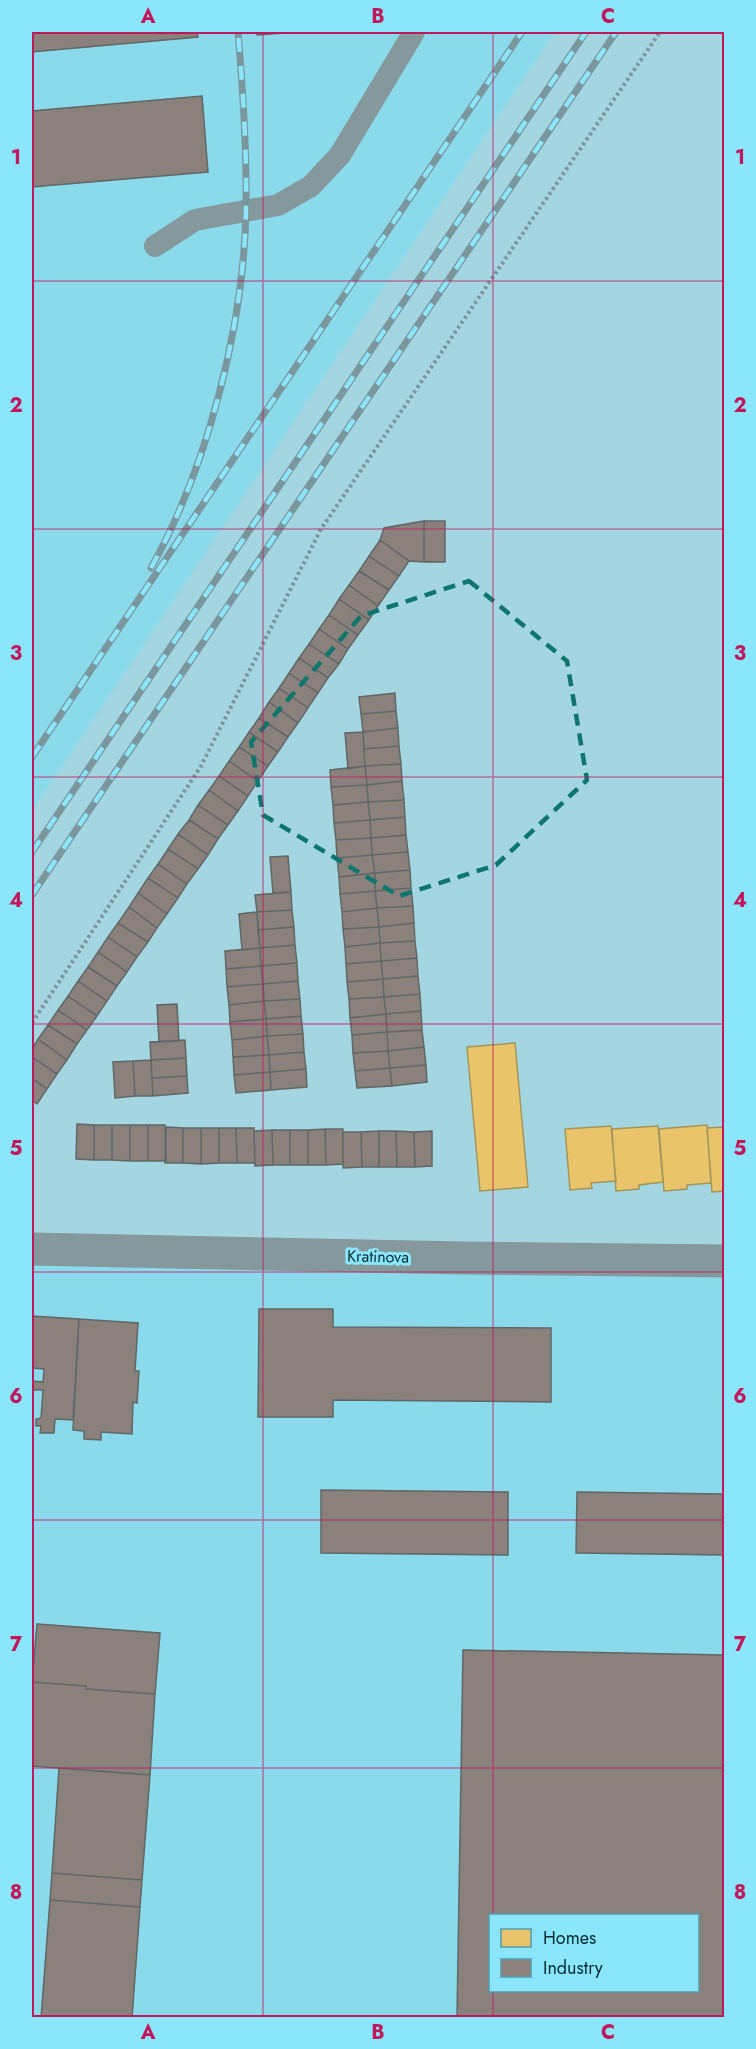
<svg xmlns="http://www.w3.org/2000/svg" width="756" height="2049" font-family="Jost,sans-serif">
<rect width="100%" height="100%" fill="#a4d6e2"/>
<path fill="#8adaec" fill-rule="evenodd" d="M32,32H555L32,811Z
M32,1248L724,1276V2017H32ZM490,1916H698V1990H490Z"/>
<path fill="#e9c46a" stroke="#a3965a" stroke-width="1.5" d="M515,1043L528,1187L480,1191L467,1047Z
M707,1125L711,1183L687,1185V1189L664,1191L659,1129Z
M611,1126L616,1181L591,1183L592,1188L570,1190L565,1129Z
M658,1126L663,1182L639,1185V1189L616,1191L612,1129Z
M724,1127V1191L712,1192L707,1128Z"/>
<path fill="#8a817c" stroke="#616766" stroke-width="1.5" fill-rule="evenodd" d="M32,32H197L198,37L32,52Z
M257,32H300L257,35Z
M202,96L208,172L32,187V111Z
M424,521V562L409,561L380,540L384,528Z
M424,521H445V562H424Z
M380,540L409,561L399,576L369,556Z
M369,556L399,576L389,590L359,571Z
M359,571L389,590L378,606L349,585Z
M349,585L378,606L369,620L339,599Z
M339,599L369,620L358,635L329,615Z
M329,615L358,635L348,649L319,629Z
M319,629L348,649L339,664L309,644Z
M309,644L339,664L328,678L299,658Z
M299,658L328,678L318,693L289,673Z
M289,673L318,693L308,708L279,688Z
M279,688L308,708L298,723L269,702Z
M395,693L396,711L361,714L359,697Z
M269,702L298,723L288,737L259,718Z
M396,711L398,728L363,732L361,714Z
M259,718L288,737L278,752L249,732Z
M398,728L399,746L364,749L363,732Z
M249,732L278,752L268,766L239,747Z
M363,732L365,766L348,769L345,733Z
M399,746L401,764L365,766L364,749Z
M239,747L268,766L258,781L229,761Z
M229,761L258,781L248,796L219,776Z
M401,764L402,781L367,785L365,766Z
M365,766L367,785L331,787L330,770Z
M219,776L248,796L238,811L209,790Z
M402,781L404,800L368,802L367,785Z
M367,785L368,802L333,805L331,787Z
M209,790L238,811L228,825L198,805Z
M404,800L405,817L370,820L368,802Z
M368,802L370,820L334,823L333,805Z
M198,805L228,825L218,839L189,820Z
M405,817L406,835L371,838L370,820Z
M189,820L218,839L208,855L178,834Z
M370,820L371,838L336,840L334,823Z
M178,834L208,855L198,869L168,849Z
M406,835L408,852L372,855L371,838Z
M371,838L372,855L337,858L336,840Z
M168,849L198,869L187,884L158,864Z
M408,852L410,870L375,873L372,855Z
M372,855L375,873L339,877L337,858Z
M288,856L291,892L273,893L270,857Z
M158,864L187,884L178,898L148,878Z
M410,870L411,888L375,891V873Z
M375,873V891L340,894L339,877Z
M148,878L178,898L167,914L138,893Z
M411,888L413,906L377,908L375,891Z
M375,891L377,908L342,912L340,894Z
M291,892L292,910L257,912L255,895Z
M138,893L167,914L157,928L129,907Z
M413,906L414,923L379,927L377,908Z
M129,907L157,928L148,942L118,923Z
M377,908L379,927L343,929L342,912Z
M292,910L294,927L258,930L257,912Z
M257,912L260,948L242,950L239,914Z
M118,923L148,942L137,957L108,937Z
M414,923L415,941L380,943L379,927Z
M294,927L295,945L260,948L258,930Z
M379,927L380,943L345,947L343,929Z
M108,937L137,957L127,972L98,952Z
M415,941L417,958L381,961L380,943Z
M380,943L381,961L346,964L345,947Z
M295,945L297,963L261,966L260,948Z
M260,948L261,966L226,969L225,951Z
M98,952L127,972L117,986L88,967Z
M417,958L418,976L383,979L381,961Z
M381,961L383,979L347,982L346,964Z
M297,963L298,981L263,984L261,966Z
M261,966L263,984L227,987L226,969Z
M88,967L117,986L107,1001L78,981Z
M418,976L420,994L384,997L383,979Z
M383,979L384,997L349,999L347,982Z
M78,981L107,1001L97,1016L68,996Z
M298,981L300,999L264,1001L263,984Z
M263,984L264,1001L229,1005L227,987Z
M420,994L421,1011L386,1014L384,997Z
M68,996L97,1016L87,1030L58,1010Z
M384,997L386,1014L350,1018L349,999Z
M300,999L301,1016L266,1019L264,1001Z
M264,1001L266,1019L230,1022L229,1005Z
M177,1004L179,1041L159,1042L157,1005Z
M58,1010L87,1030L77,1044L48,1025Z
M421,1011L422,1030L387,1032L386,1014Z
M386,1014L387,1032L352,1035L350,1018Z
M301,1016L303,1034L267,1036L266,1019Z
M266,1019L267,1036L232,1040L230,1022Z
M48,1025L77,1044L67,1060L38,1039Z
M422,1030L424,1047L388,1051L387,1032Z
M387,1032L388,1051L353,1053L352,1035Z
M303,1034L304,1052L269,1055L267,1036Z
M267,1036L269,1055L233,1057L232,1040Z
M38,1039L67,1060L57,1074L32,1057V1049Z
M185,1040L186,1058L151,1060L150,1042Z
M424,1047L426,1065L390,1068L388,1051Z
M388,1051L390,1068L355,1071L353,1053Z
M304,1052L306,1069L270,1072L269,1055Z
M269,1055L270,1072L234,1075L233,1057Z
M32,1057L57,1074L47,1089L32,1078Z
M186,1058L187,1076L152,1078L151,1060Z
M151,1060L153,1096H135L133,1061Z
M133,1061L135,1096L115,1098L113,1062Z
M426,1065L427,1082L392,1086L390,1068Z
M390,1068L392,1086L357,1088L355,1071Z
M306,1069L307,1087L271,1090L270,1072Z
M270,1072L271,1090L236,1093L234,1075Z
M187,1076L188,1093L153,1096L152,1078Z
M32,1078L47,1089L37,1104L32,1100Z
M77,1124L94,1125V1160L76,1159Z
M94,1125H112V1160H94Z
M112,1125H130V1161L112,1160Z
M130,1125H148V1161H130Z
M148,1125H165L166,1161H148Z
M166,1127L183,1128V1163H165Z
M183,1128H201V1164L183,1163Z
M201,1128H219V1163L201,1164Z
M219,1128H236L237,1163H219Z
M236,1128H254L255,1163H237Z
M325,1129L326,1165H308V1130Z
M325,1129H343V1164L326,1165Z
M272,1130H290V1165H273Z
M272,1130L273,1165L255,1166L254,1131Z
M290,1130H308V1165H290Z
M379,1131H396L397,1167H379Z
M379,1131V1167H362L361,1132Z
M396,1131L414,1132L415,1167H397Z
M432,1131V1166L415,1167L414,1132Z
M343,1132H361L362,1167L343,1168Z
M259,1309H333V1327L551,1328V1402L333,1400V1417H258Z
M32,1316L79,1319L73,1420L55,1419L54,1433H40L41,1426H36V1419L41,1418L43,1390H32V1381L43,1382L44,1369L32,1368Z
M79,1319L138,1323L135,1371H139L137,1403L133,1402L132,1434L101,1432V1440L84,1439V1431L73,1430Z
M321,1490L508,1492V1555L321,1553Z
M577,1492L724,1494V1555L576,1553Z
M37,1624L160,1633L155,1694L86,1689V1686L32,1682Z
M463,1650L724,1655V2018H457ZM490,1916H698V1990H490Z
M32,1682L86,1686V1689L155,1694L150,1775L32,1766Z
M59,1768L150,1775L142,1880L52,1873Z
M52,1873L142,1880L140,1907L50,1900Z
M50,1900L140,1907L132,2018H41Z"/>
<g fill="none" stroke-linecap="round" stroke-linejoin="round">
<path stroke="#7f969c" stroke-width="4" stroke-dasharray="3 3" stroke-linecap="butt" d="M32,1023L201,766L321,529L660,32"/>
<path stroke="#85989c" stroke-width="22" d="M155,246L195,220L278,205L311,186L340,155L414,32"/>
<path stroke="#85989c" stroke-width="33" d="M32,1249L462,1258L724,1261"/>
<g stroke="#7b979e" stroke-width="7">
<path id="rail" d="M151,568C208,466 244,325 246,209C247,150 243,91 238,32
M32,757L522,32
M32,852L586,32
M32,895L616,32"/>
</g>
<use href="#rail" stroke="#8be6fb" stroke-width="4.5" stroke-dasharray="14" stroke-linecap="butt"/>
</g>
<path fill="none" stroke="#0f766e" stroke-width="4.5" stroke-dasharray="12 8" stroke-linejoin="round" d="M469,581L567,661L587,780L496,865L399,896L263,815L251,742L361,616Z"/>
<path fill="none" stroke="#c2185b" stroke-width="1.5" stroke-opacity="0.55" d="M263,32V2018M493,32V1916M32,281H724M32,529H724M32,777H724M32,1024H724M32,1272H724M32,1520H724M32,1768H724M493,1990V2018"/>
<g text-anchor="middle" stroke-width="6" stroke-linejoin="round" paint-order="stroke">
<g font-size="16" fill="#012b33" stroke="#8be6fb">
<text transform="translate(378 1256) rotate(1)" y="6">Kratinova</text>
</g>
</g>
<rect width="756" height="2049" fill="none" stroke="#8be6fb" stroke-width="66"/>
<rect x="489" y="1914" width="210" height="78" fill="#8be6fb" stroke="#549bab" stroke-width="1.5"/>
<rect x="501" y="1929" width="30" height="18" fill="#e9c46a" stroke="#549bab" stroke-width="1.5"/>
<text x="543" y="1944" font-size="18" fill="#012b33">Homes</text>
<rect x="501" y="1959" width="30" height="18" fill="#8a817c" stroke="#549bab" stroke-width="1.5"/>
<text x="543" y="1974" font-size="18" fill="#012b33">Industry</text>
<rect x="33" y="33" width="690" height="1983" fill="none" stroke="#c2185b" stroke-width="2"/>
<g font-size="20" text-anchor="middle" font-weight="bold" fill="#c2185b">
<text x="148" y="23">A</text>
<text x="378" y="23">B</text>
<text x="608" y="23">C</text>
<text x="16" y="164">1</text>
<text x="740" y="164">1</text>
<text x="16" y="412">2</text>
<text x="740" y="412">2</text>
<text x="16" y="660">3</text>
<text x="740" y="660">3</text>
<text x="16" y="907">4</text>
<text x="740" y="907">4</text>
<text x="16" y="1155">5</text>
<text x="740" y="1155">5</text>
<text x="16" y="1403">6</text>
<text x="740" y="1403">6</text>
<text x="16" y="1651">7</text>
<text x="740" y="1651">7</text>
<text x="16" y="1899">8</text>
<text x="740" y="1899">8</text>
<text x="148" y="2039">A</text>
<text x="378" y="2039">B</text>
<text x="608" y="2039">C</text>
</g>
</svg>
